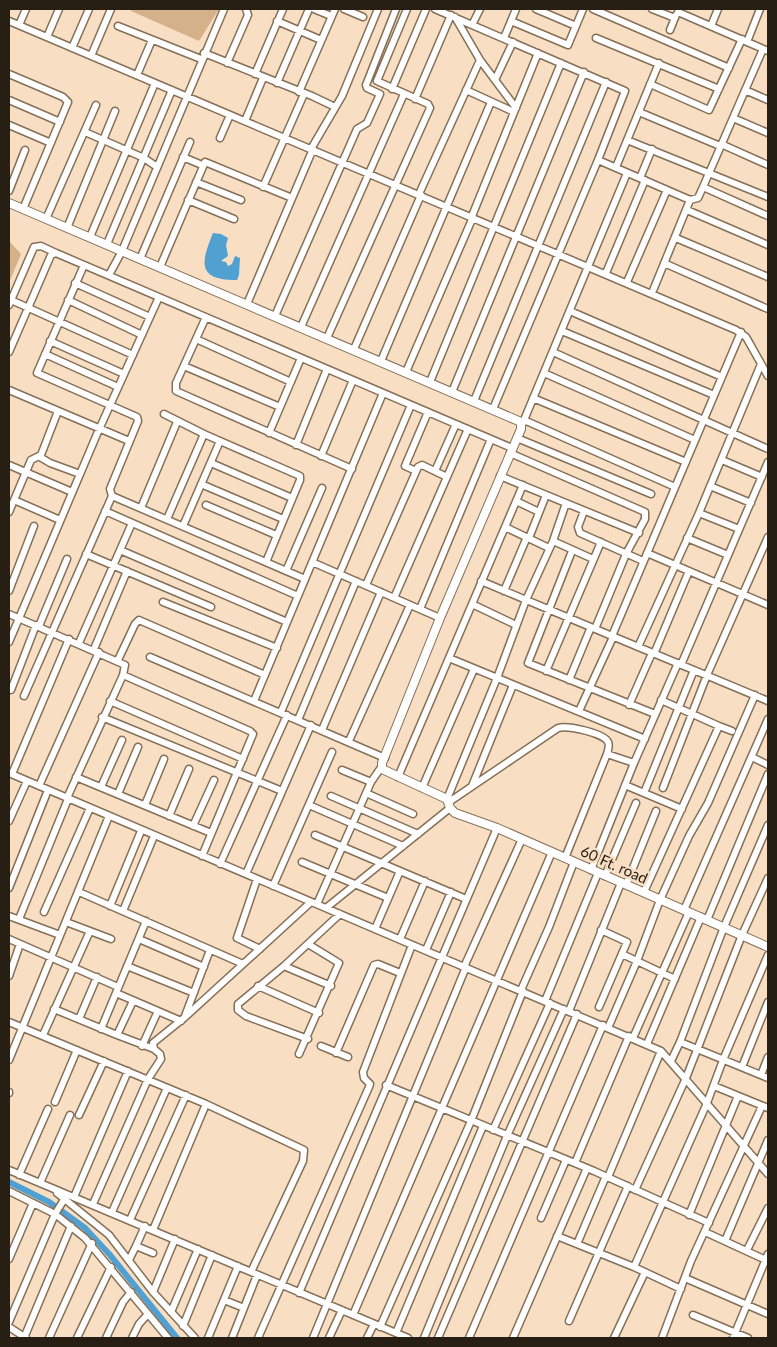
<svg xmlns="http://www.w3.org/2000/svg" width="777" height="1347" font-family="Lato,sans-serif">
<rect width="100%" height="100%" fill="#f8dfc4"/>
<path fill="#d5b18a" d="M131,9H219L199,41L131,11Z
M9,241L21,254L9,283Z"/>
<path fill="#50a1d1" d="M213,233L221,234L228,238L226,245L228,256L221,261L226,262L228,266L232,264L235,256L240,258L239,275L237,280C198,280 200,264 213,233Z"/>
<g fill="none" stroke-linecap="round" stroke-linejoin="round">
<path stroke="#50a1d1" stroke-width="6" d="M9,1182L49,1202L85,1228L110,1255L177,1338"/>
<g stroke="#856f57" stroke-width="9">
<path id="minor" d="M314,9L331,16
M344,9L363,17
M435,9L625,91L598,160L690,200
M536,9L576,26
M593,9L729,68
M652,9L675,18
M678,12L768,51
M9,21L736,330L746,337L768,376
M277,21L321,40
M511,21L568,45L583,9
M19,25L26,9
M472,25L480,9
M118,26L201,59
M711,26L718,9
M670,30L676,15
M47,37L59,9
M504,38L516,9
M596,38L719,89
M747,42L760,9
M72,48L89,9
M204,53L312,96L335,107
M91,56L111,9
M480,60L516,108
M227,63L248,15L246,9
M9,74L63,97L68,102L23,209
M255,74L283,9
M137,75L152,40
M495,80L513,42
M277,83L309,9
M650,84L709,110L742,39
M392,89L426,9
M466,90L514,112
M745,90L768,100
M299,92L335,9
M415,99L451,15
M9,100L60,122
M639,112L720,146
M733,118L768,133
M245,121L263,78
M9,125L51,143
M85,132L144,158L157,167
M220,138L230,115
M627,140L768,197
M721,144L768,165
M311,149L342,96L378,9
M183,157L202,165
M616,167L659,63
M640,178L652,149
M196,182L241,200
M263,187L304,94
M703,187L768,216
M9,191L25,150
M419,194L480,60L455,17
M188,200L234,219
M687,210L768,245
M472,216L538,53
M46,219L96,105
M67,228L115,111
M90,237L155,83
M676,238L768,277
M107,244L172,90
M140,259L190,142
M664,263L768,309
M84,265L37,373L137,417L138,421L110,489L112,496L305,579
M160,267L205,162L292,198
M606,273L645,180
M109,275L122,251L224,9
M627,282L667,190
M75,283L150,317
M652,293L690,200L698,198L703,187L763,49
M11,300L133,355
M68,300L142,335
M247,304L313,149
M9,305L34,247L41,246L56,253
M570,311L722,377
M275,316L357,129L367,123L380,94L367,88L366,85L396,9
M206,317L176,383V391L352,469
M301,327L404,94
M562,331L714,395
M741,332L612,636L768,701
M327,338L430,108L428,104L377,81L407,9
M196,339L291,382
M50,341L124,374
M354,349L421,195
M9,352L51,255L56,253L512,448
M553,352L768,449
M45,354L118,387
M381,361L491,102
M184,366L280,407
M406,372L473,217
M544,373L695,440
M430,382L561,63
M9,390L129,441
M452,392L584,72
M533,398L686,462
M474,401L606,82
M493,409L598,160
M164,414L204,434L300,476V480L266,562
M524,420L675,487
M522,425L627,173
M269,433L301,358
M517,438L651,494
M296,445L327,369
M510,453L645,512V519L626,554L595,629
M321,456L353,380
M40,457L50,463L80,474
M722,460L762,477
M211,463L292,498
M9,465L72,492
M416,471L405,466L428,412
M435,471L456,424
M500,476L639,533
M201,484L283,519
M710,486L751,503
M14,500L60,520
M516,501L539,512
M206,505L276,535
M141,508L177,422
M105,511L298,596
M584,511L578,527L580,533L643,561
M9,512L31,460L41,455L58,411
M699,513L739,529
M167,519L204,434
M183,526L220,441
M505,527L549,548
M529,538L546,495
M687,538L728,555
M553,541L593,559
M120,550L287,622
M572,551L528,663L655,714
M647,553L768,605
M86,554L211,607
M312,562L440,618
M286,571L322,488
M481,581L612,636
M366,585L418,467L422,465L447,477
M9,591L34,526
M504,591L527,537
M394,598L468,429
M163,602L277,648
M472,604L516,625
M420,609L491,439
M9,614L125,665L123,675L67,798
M39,626L67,559
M9,642L97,434L159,297
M79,643L132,523
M638,647L699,513L761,364
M94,649L127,571
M654,654L689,571
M150,657L385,758
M449,658L645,739
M118,660L135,624L139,620L265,675
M681,665L768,462
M546,671L601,542
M123,675L250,731L253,734L202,856
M569,680L591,627
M11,690L36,625
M24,696L112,496
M110,701L243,759
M254,701L383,393
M629,705L652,653
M579,711L613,637
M281,712L411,405
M102,717L282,791
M298,720L356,581
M719,726L732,731
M322,730L381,592
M349,741L410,605
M607,754L634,763
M752,757L768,765
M342,770L371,782
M9,773L661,1051L768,1174
M12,774L69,639
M76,777L211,833
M398,777L523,485
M625,785L682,809
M39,786L99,652
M472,786L513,685
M101,787L122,740
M422,788L474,669
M663,788L707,675L768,537
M366,793L413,814
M644,793L694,670
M118,794L138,747
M331,796L418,834
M447,799L497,678L526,600L553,541L566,503
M449,802L558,728C567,725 604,733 608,742C610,745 608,750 607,754L565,858
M145,805L164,759
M309,805L403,846
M169,816L189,769
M9,821L27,781
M768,825L724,927L680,1042L768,1078
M193,826L214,780
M315,835L466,899
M302,862L388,898
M220,864L287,715
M591,870L634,763L678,663
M246,874L311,725
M605,876L636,803
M257,879L237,938L260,949
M626,885L656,811
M273,886L332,752
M9,888L48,790
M79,892L243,964
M644,892L719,726L661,700
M317,904L371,782L382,766
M110,906L141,831
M326,908L450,808
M684,910L768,719
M123,911L154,836
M44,912L90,808
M9,916L60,935
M19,919L68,799
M707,920L768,774
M66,922L111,939
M375,929L400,871
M9,939L118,987
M139,939L204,967
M400,939L425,881
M426,950L451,892
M622,954L675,979
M127,966L194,993
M284,966L331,986
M464,967L522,839
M9,976L20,944
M258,986L319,1013
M521,990L549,927L574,862
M116,993L181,1021
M545,1001L598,873
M599,1007L627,942L601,930
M54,1009L117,1035L133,1001
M569,1011L621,883
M185,1016L210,950
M79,1019L97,977
M9,1022L206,1104L304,1150L303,1161L251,1272
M608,1028L637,961L660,900L689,836L708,803L755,695
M101,1029L146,921
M43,1035L90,931
M117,1035L154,1049
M633,1038L689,912
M308,1039L246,1016L238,1010V1004L284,966L340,914
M647,1044L701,917
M142,1046L158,1011
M321,1046L348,1057
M336,1053L374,965L378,964L400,973
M299,1054L339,963L308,944
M9,1060L109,816
M671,1061L680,1042
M742,1067L768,1002
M761,1075L768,1057
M386,1085L594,1171L709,1223
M714,1086L768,1108
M9,1093V1092
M55,1102L77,1050
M79,1115L104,1061
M493,1130L550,1003
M575,1163L629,1036
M9,1170L408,1338
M19,1175L48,1109
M608,1177L661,1051
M40,1183L70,1115
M635,1190L686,1078L742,935L768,878
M9,1191L55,1214L85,1238L168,1338
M57,1193L109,1235L153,1292L195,1338
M74,1197L128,1071
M93,1204L148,1079L161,1059L160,1054L154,1049L153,1043L184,1018L311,902
M112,1212L167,1088
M689,1215L738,1096
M541,1218L566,1160
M130,1220L186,1095
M145,1226L136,1246L153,1253
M153,1230L206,1104
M705,1232L766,1260
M557,1236L634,1267L681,1289
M725,1241L768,1140
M577,1244L606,1176
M747,1250L768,1208
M9,1259L33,1203
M129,1260L136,1246
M634,1267L707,1103L723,1060L768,955
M685,1278L768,1314
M153,1292L175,1239
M299,1293L497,828
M224,1300L244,1308
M171,1312L198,1249
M353,1315L552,852
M693,1315L748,1338
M569,1321L628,1186
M9,1322L55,1214L65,1198
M183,1326L212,1255
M9,1327L26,1338
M380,1327L471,1121L523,991
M396,1333L483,1126
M24,1338L71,1226
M49,1338L92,1243
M77,1338L111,1267
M106,1338L123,1302L131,1292
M132,1338L139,1324L148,1314
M208,1338L238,1266
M232,1338L257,1275
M258,1338L369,1087L370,1084L364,1078L363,1072L412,945
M313,1338L466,967
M329,1338L342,1310
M367,1338L374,1324
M424,1338L507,1136L564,1009
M438,1338L577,1014
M469,1338L603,1025
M513,1338L587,1168
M614,1338L645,1272
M662,1338L691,1261L762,1106
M733,1338L768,1254"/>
</g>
<g stroke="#856f57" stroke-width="10">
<path id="tertiary" d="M9,203L521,422V429L440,618L382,763V769L447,799L450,808L455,813L497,828L768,947"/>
</g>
<use href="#minor" stroke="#fff" stroke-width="6"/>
<use href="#tertiary" stroke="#fff" stroke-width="8"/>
</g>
<g text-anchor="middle" stroke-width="5" stroke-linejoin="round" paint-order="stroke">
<g font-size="15" fill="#271e14" stroke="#f8dfc4">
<text transform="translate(614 865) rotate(24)" y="5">60 Ft. road</text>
</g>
</g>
<rect width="777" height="1347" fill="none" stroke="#271e14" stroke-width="20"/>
</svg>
